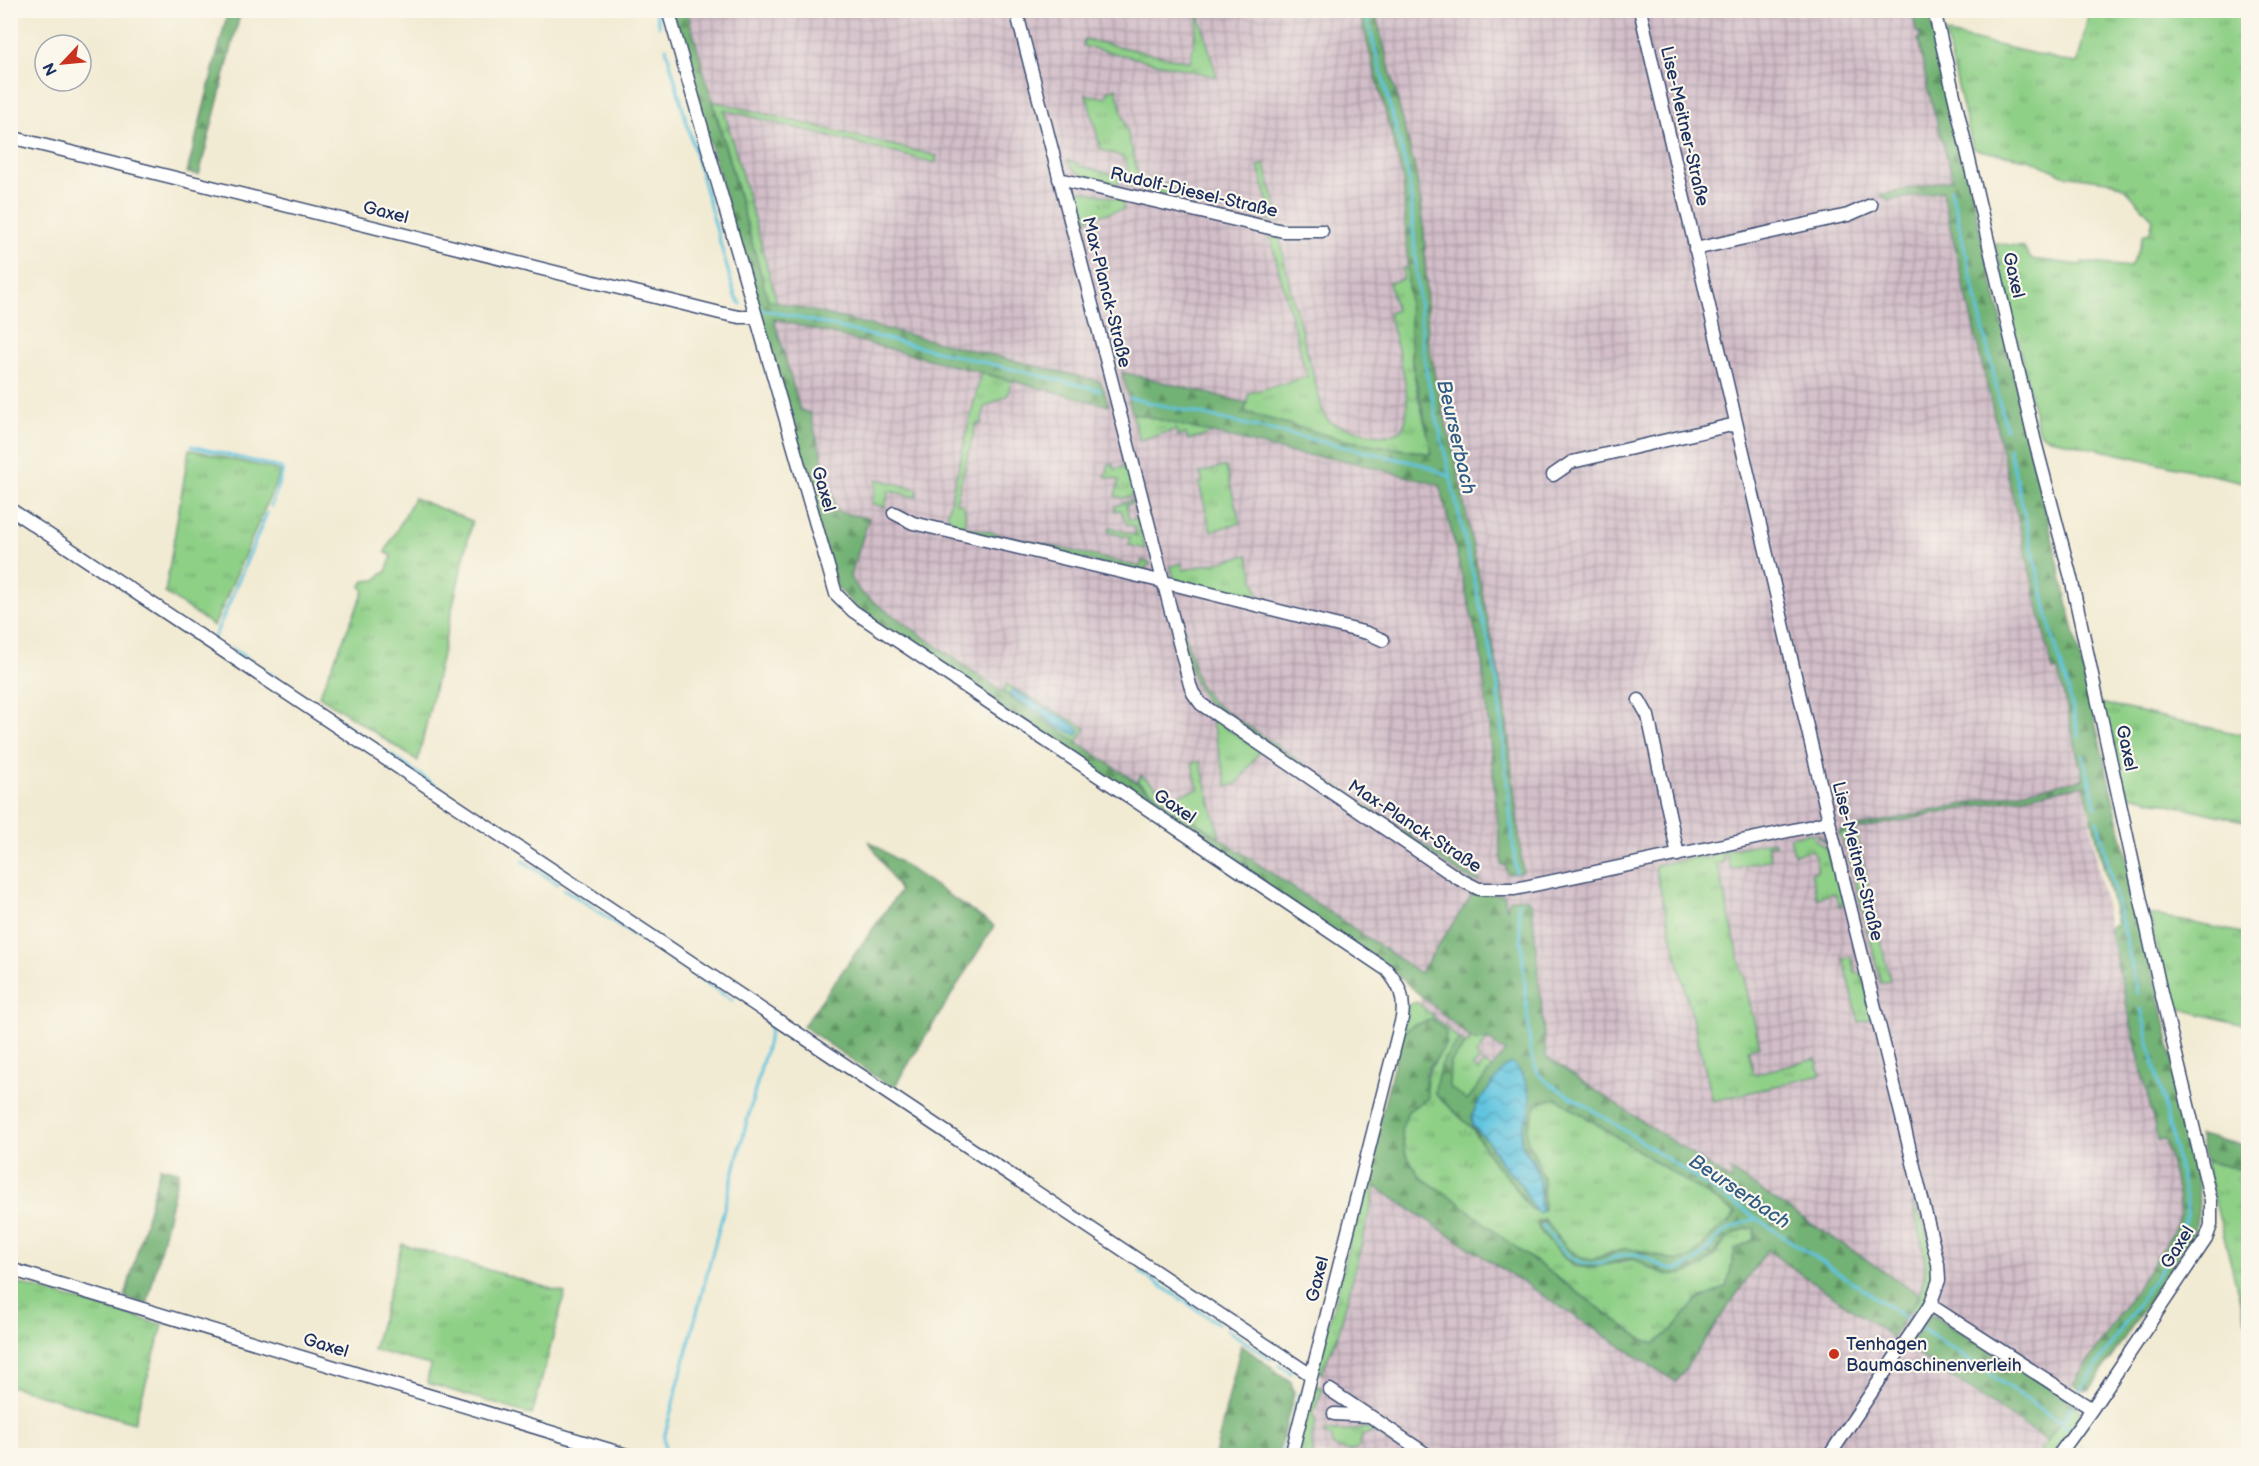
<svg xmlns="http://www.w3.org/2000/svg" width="2259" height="1466" font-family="'Balsamiq Sans',sans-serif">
<defs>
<pattern id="industrial-grid" width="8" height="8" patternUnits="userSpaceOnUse" patternTransform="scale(1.5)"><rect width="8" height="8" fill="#d2bdc8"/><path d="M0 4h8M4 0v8" fill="none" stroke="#aa9aa6"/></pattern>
<pattern id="grass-tufts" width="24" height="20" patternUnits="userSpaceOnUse" patternTransform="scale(1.5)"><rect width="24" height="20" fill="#8fd087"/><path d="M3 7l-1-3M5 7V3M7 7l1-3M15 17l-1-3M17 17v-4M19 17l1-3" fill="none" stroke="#74a972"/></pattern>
<pattern id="forest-firs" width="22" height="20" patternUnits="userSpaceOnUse" patternTransform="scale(1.5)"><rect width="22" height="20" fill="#73b274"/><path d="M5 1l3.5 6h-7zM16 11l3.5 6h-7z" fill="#5e9162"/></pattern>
<pattern id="water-waves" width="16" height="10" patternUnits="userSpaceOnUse" patternTransform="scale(1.5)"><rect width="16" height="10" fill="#61c4df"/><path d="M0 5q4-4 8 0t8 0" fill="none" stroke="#4fa0b8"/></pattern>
</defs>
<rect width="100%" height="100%" fill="#fbf7ec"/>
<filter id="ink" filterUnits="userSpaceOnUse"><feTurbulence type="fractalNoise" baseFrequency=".0167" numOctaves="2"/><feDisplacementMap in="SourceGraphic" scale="12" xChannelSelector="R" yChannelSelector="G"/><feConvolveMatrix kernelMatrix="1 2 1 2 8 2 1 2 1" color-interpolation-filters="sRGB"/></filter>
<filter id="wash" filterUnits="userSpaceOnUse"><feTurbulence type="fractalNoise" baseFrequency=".008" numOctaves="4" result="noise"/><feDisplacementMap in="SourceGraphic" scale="24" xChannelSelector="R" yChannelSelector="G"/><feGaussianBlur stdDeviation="1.35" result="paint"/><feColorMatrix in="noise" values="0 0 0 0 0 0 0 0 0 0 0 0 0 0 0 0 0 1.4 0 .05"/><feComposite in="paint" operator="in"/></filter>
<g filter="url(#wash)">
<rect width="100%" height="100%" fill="#f2ebd3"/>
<path fill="url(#industrial-grid)" d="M687,11H1916L1953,179L1940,182L1942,190L2053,670H2057L2083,780L2109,928L2158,1141L2165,1139L2178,1195L2180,1214L2173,1233L2070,1389L2047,1441L2037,1455H1307L1313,1433L1321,1374L1339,1332L1376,1188L1369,1174L1421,1015L1420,973L1004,693L861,593L850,578L837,512L810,413L800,410Z"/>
<path fill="url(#grass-tufts)" stroke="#558072" stroke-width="1.5" d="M2089,11H2248V483L2056,440L2044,436L2038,430L1995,243L2023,247L2031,259L2081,265L2082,262L2130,267L2140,247L2143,235L2150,232L2153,219L2127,190L2114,182L2063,175L2032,160L1973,149L1945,33L2075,63L2078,62Z
M1199,15L1217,77L1083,46L1084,39L1190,62Z
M1116,88L1140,181L1152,179L1156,187L1168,184L1170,192L1176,191L1175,197L1127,186C1129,158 1128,157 1101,150L1086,94L1106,98L1108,91Z
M713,101L937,156L935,163L724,110L777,302L768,300Z
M1067,160L1077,163V165L1119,176V184C1101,180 1075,179 1067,160Z
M1265,164L1280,222L1204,204V202L1254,214L1270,210L1258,166Z
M1074,191H1084L1122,200L1124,209L1082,220Z
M1270,236L1280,238L1290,288L1324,415L1331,423L1367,433L1386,436L1403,429C1415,397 1396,345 1388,313L1396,310L1389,283L1403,279V268L1409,269L1412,363L1418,397L1433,454L1344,440L1244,412L1249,393L1307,377Z
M981,373L1011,381L1008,395L985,407L981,424H976L956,502L963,504C966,512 966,517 964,526L1002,535L997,539L957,529L947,514Z
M1132,413L1214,433L1188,440L1186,434L1178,436L1176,430L1139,440Z
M189,449L281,471L214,626L165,593Z
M1124,463L1127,464L1134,491L1132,496L1123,498L1115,496L1119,480L1105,477L1109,464H1113L1114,469L1125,467Z
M1222,467H1226L1240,523L1211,531L1199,483L1203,482L1200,473Z
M877,479L918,489L916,497L889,491L885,507L872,504Z
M414,498L472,521L418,761L319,696L364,591L361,586L364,581L376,580L382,573L385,574L392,556L385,552Z
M1012,537L1140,567L1142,560L1151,564L1140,572L1015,543Z
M1248,555L1259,597L1254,599L1174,579L1171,566L1182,563L1184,570Z
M1177,603L1198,683L1212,702L1467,874L1480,880L1477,882L1464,876L1206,701L1194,680L1176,610Z
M1006,684L1086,728L1077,742L1004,693Z
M2100,703L2248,736V822L2121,793Z
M1211,718L1260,751L1237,784L1227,786Z
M1200,761L1220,838L1137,781L1141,775L1170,797L1198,789L1192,763Z
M1856,831L1890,981L1881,983L1848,853L1839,833Z
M1813,833L1815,839L1826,849L1831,866L1834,865L1827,844L1817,834L1825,839L1830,846L1844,901L1841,906L1839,907L1835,893L1817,898L1811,873L1818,871L1814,852L1811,850L1794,854L1790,837Z
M1772,841L1775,844L1767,845L1771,859L1731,869L1726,854L1722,855L1724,862L1717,864L1760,1046L1748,1049L1754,1074L1816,1059L1821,1075L1713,1101L1655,869L1656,865L1701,856L1703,859L1712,857L1710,854Z
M2149,914L2248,934V1026L2169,1006Z
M1851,957L1855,972L1862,974L1873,1016L1871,1019L1859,1022L1843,958Z
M1417,1002L1460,1040C1444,1053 1436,1074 1435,1094L1472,1128L1494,1163L1514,1185L1521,1198L1530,1208L1539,1213L1544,1209L1535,1156L1526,1139L1527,1129L1537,1103L1556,1098L1736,1213L1729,1222L1716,1231L1692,1257L1677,1261L1638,1250L1611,1252L1592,1260L1580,1258L1567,1248L1544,1219L1538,1228L1564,1258L1574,1266L1590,1268L1634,1259L1667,1275L1713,1257L1728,1237L1741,1230L1755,1228L1753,1240L1727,1287L1696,1301L1675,1327L1655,1344L1642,1339L1504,1239L1457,1201L1420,1177L1405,1153L1401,1130L1408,1111L1428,1098C1422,1071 1435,1064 1447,1042L1414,1025L1402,1033L1407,1007L1410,1004Z
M1471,1038L1475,1040L1488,1039L1476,1055L1480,1059L1473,1067L1478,1071L1484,1063L1492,1068L1467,1101L1449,1087L1450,1063Z
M2205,1161L2248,1171V1324L2245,1320Z
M1366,1175L1376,1187L1339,1332L1321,1374L1317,1370Z
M1911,1201C1925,1223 1939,1258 1931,1286C1928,1296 1922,1305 1916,1314L1910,1310C1937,1271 1921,1243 1911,1201Z
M402,1244L565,1293L532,1415L427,1383L430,1365L373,1350Z
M10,1281L163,1325L134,1423L11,1386Z
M1315,1385L1323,1389L1313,1413L1316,1423L1311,1439L1314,1455L1293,1456L1312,1389Z
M2074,1402L2080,1412V1419L2054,1455L2037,1456Z
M1375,1427L1389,1436L1388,1439L1374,1431L1362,1436L1359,1447C1351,1453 1338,1452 1332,1444V1438L1325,1435V1431H1345Z"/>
<path fill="url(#forest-firs)" stroke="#477069" stroke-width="1.5" d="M228,11H241L199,175L187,173Z
M676,11H687L768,300L1101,382L1109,406L774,319L800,410L810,413L837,512L869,518L850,577L861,593L1004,693L1420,973L1472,895L1475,893L1504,895L1507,909L1510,899L1526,898L1532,904L1546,1057L1732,1181L1731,1171L1920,1295L1892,1337L1767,1250L1676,1382L1376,1187L1366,1175L1402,1033L1414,1025L1433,1019L1446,1032C1448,1053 1432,1057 1426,1074C1424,1082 1427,1091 1428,1098L1408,1111L1401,1130L1405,1153L1420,1177L1457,1201L1504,1239L1642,1339L1655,1344L1675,1327L1696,1301L1727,1287L1735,1249L1753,1240L1755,1228C1721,1229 1718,1262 1690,1272C1673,1278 1661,1273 1646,1266C1642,1264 1638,1260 1634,1259C1627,1258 1618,1261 1612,1263C1585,1271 1573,1268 1555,1248C1548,1241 1539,1232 1537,1223L1544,1219L1567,1248L1580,1258L1592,1260L1627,1248L1677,1261L1692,1257L1716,1231L1729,1222L1736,1213L1556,1098L1537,1103L1527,1129V1139L1535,1156L1543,1178L1544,1209L1541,1211C1540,1197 1541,1182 1536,1169C1533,1158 1523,1151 1521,1141C1520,1131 1523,1127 1526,1118C1532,1099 1529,1076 1512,1064L1505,1068L1478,1103L1472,1116L1473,1126L1488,1141L1502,1164L1520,1182L1537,1212L1530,1208L1514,1185L1494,1163L1472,1128L1435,1094C1436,1074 1444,1053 1460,1040L1466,1044L1450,1063L1449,1087L1467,1100L1505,1052L1488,1039L1475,1040L1471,1038L1391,970L860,612L836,586L673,14Z
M1359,11H1375L1416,173L1424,225L1428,339L1436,383L1455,458L1505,705L1523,872L1508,874L1505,865H1502L1482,659L1440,485L1340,459L1296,454L1132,413L1122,372L1247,403L1245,412L1344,440L1432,454L1412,362L1403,179Z
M1912,11H1929L2160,999L2197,1179C2200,1203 2200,1216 2190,1239L2089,1391L2081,1390L2073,1384L2173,1233L2180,1214L2178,1195L2165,1140L2158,1141L2109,928L2117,923L2084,785L1839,833L1841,830L2083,779L2058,670L2053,671L1942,191L1888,201L1881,195L1953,179L1928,90L1918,39L1920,38V33H1917Z
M869,841L994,926L893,1089L803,1026L900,891Z
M2199,1135L2248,1146V1171L2205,1161Z
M160,1167L179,1171L147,1305L125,1297Z
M1931,1314L2074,1402L2047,1441L1907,1347Z
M1241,1345L1291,1382L1294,1393L1278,1455H1215Z"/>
<path fill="#8fd087" stroke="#558072" stroke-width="1.5" d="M1132,500L1133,503L1126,505L1129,520L1137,518L1145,549L1128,545L1130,538L1108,532L1110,527L1137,536L1134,526L1127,525L1121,510L1115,511V506Z"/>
<path fill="url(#water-waves)" stroke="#3e7a9e" stroke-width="1.5" d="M1013,690L1070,722L1080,730L1077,735L1056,726L1039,712L1010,696L1009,694Z
M1512,1063C1523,1072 1533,1095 1530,1110C1527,1121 1519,1128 1521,1141C1523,1151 1533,1158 1536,1169C1541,1182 1539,1197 1541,1211L1539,1213L1534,1209L1520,1182L1502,1164L1488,1141L1473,1126L1472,1116L1478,1103L1505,1067Z"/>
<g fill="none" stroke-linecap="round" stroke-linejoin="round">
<path stroke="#61c4df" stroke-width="3" d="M655,10L659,26
M1365,10L1409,178L1423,349L1428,380L1497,679L1516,872
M666,48L735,296L741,304
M1951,189L2006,429
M762,309L1100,390
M1130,398L1424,465L1451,477
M192,446L281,468L283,471L271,506
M2009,448L2053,638L2067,684L2079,737
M215,636L267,513
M231,648L361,735
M368,740L441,789
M2083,755L2096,807
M2098,821L2138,993
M523,861L558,884
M564,889L675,962
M1518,903L1531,1056L1539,1075L1547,1082L1612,1122L1915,1324
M684,968L732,1000
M1543,1225C1558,1248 1577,1274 1608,1260C1617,1256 1628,1252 1639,1255C1656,1260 1664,1276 1685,1267C1703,1260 1709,1246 1722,1234C1732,1226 1743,1223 1755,1219
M1140,1272L1219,1324
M1920,1327L2069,1428
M1226,1329L1271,1359
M1279,1365L1291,1373
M2079,1392L2180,1241L2187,1214L2186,1197L2141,1009
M2061,1423L2070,1407
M632,1452L645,1456
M665,1454L664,1438L769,1037L771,1027L769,1025
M1283,1456L1300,1393
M2078,1456L2081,1448"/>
</g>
</g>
<g filter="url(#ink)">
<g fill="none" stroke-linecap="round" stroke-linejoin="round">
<g stroke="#3b4b70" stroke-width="15">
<path id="minor" d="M668,10L836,594L853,611L1387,970C1400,986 1405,997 1402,1018L1291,1456
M1016,10L1190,685L1193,693L1201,704L1459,879L1479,889H1515L1812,826L1829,821
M1640,10L1829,821L1938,1264L1939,1280L1930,1305L1829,1456
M1934,10L2035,442L2071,578L2160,988L2211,1201V1225L2206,1239L2092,1409L2058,1456
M10,137L720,313L739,317H755
M1059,179L1283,231H1322
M1695,249L1848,215L1871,205
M1553,475L1572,462L1736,424
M10,509L1311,1375
M894,513L913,523L1164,582L1367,633L1383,640
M1639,700L1648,716L1678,855
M10,1269L630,1456
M1930,1305L2092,1409
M1330,1390L1369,1416
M1334,1414L1370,1416L1429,1456"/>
</g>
<use href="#minor" stroke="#fff" stroke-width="12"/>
</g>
</g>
<circle fill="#c8321e" stroke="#fbf7ec" stroke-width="2" cx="1834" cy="1354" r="6"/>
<g text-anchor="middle" stroke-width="4.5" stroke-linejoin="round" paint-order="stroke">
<g font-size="18" fill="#1b2f5e" stroke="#fbf7ec">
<text transform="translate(1685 126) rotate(77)" y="6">Lise-Meitner-Straße</text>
<text transform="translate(1194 192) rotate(13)" y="6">Rudolf-Diesel-Straße</text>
<text transform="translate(386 212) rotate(14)" y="6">Gaxel</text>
<text transform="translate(2014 275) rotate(77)" y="6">Gaxel</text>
<text transform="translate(1107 292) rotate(76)" y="6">Max-Planck-Straße</text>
<text transform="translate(824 489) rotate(74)" y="6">Gaxel</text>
<text transform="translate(2127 748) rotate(78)" y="6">Gaxel</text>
<text transform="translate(1175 806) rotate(34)" y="6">Gaxel</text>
<text transform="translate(1415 826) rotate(33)" y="6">Max-Planck-Straße</text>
<text transform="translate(1858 861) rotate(76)" y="6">Lise-Meitner-Straße</text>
<text transform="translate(2177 1247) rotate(-58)" y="6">Gaxel</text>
<text transform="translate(1317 1279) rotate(-76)" y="6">Gaxel</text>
<text transform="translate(326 1345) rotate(17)" y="6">Gaxel</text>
</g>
<g font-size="18" fill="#1b2f5e" stroke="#fbf7ec" text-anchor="start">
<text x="1846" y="1350">Tenhagen<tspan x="1846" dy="21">Baumaschinenverleih</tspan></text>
</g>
<g font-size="20" font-style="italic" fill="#305c85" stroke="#fbf7ec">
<text transform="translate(1457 437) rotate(77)" y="7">Beurserbach</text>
<text transform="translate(1740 1191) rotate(34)" y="7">Beurserbach</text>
</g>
</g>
<rect width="2259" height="1466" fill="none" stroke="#fbf7ec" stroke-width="36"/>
<g transform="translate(63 63) rotate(244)"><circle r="28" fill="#fbf7ec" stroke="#a1a7b3" stroke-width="1.5"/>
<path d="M0-4.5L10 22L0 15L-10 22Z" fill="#c8321e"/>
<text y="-9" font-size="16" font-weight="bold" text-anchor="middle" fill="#1b2f5e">N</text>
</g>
</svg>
